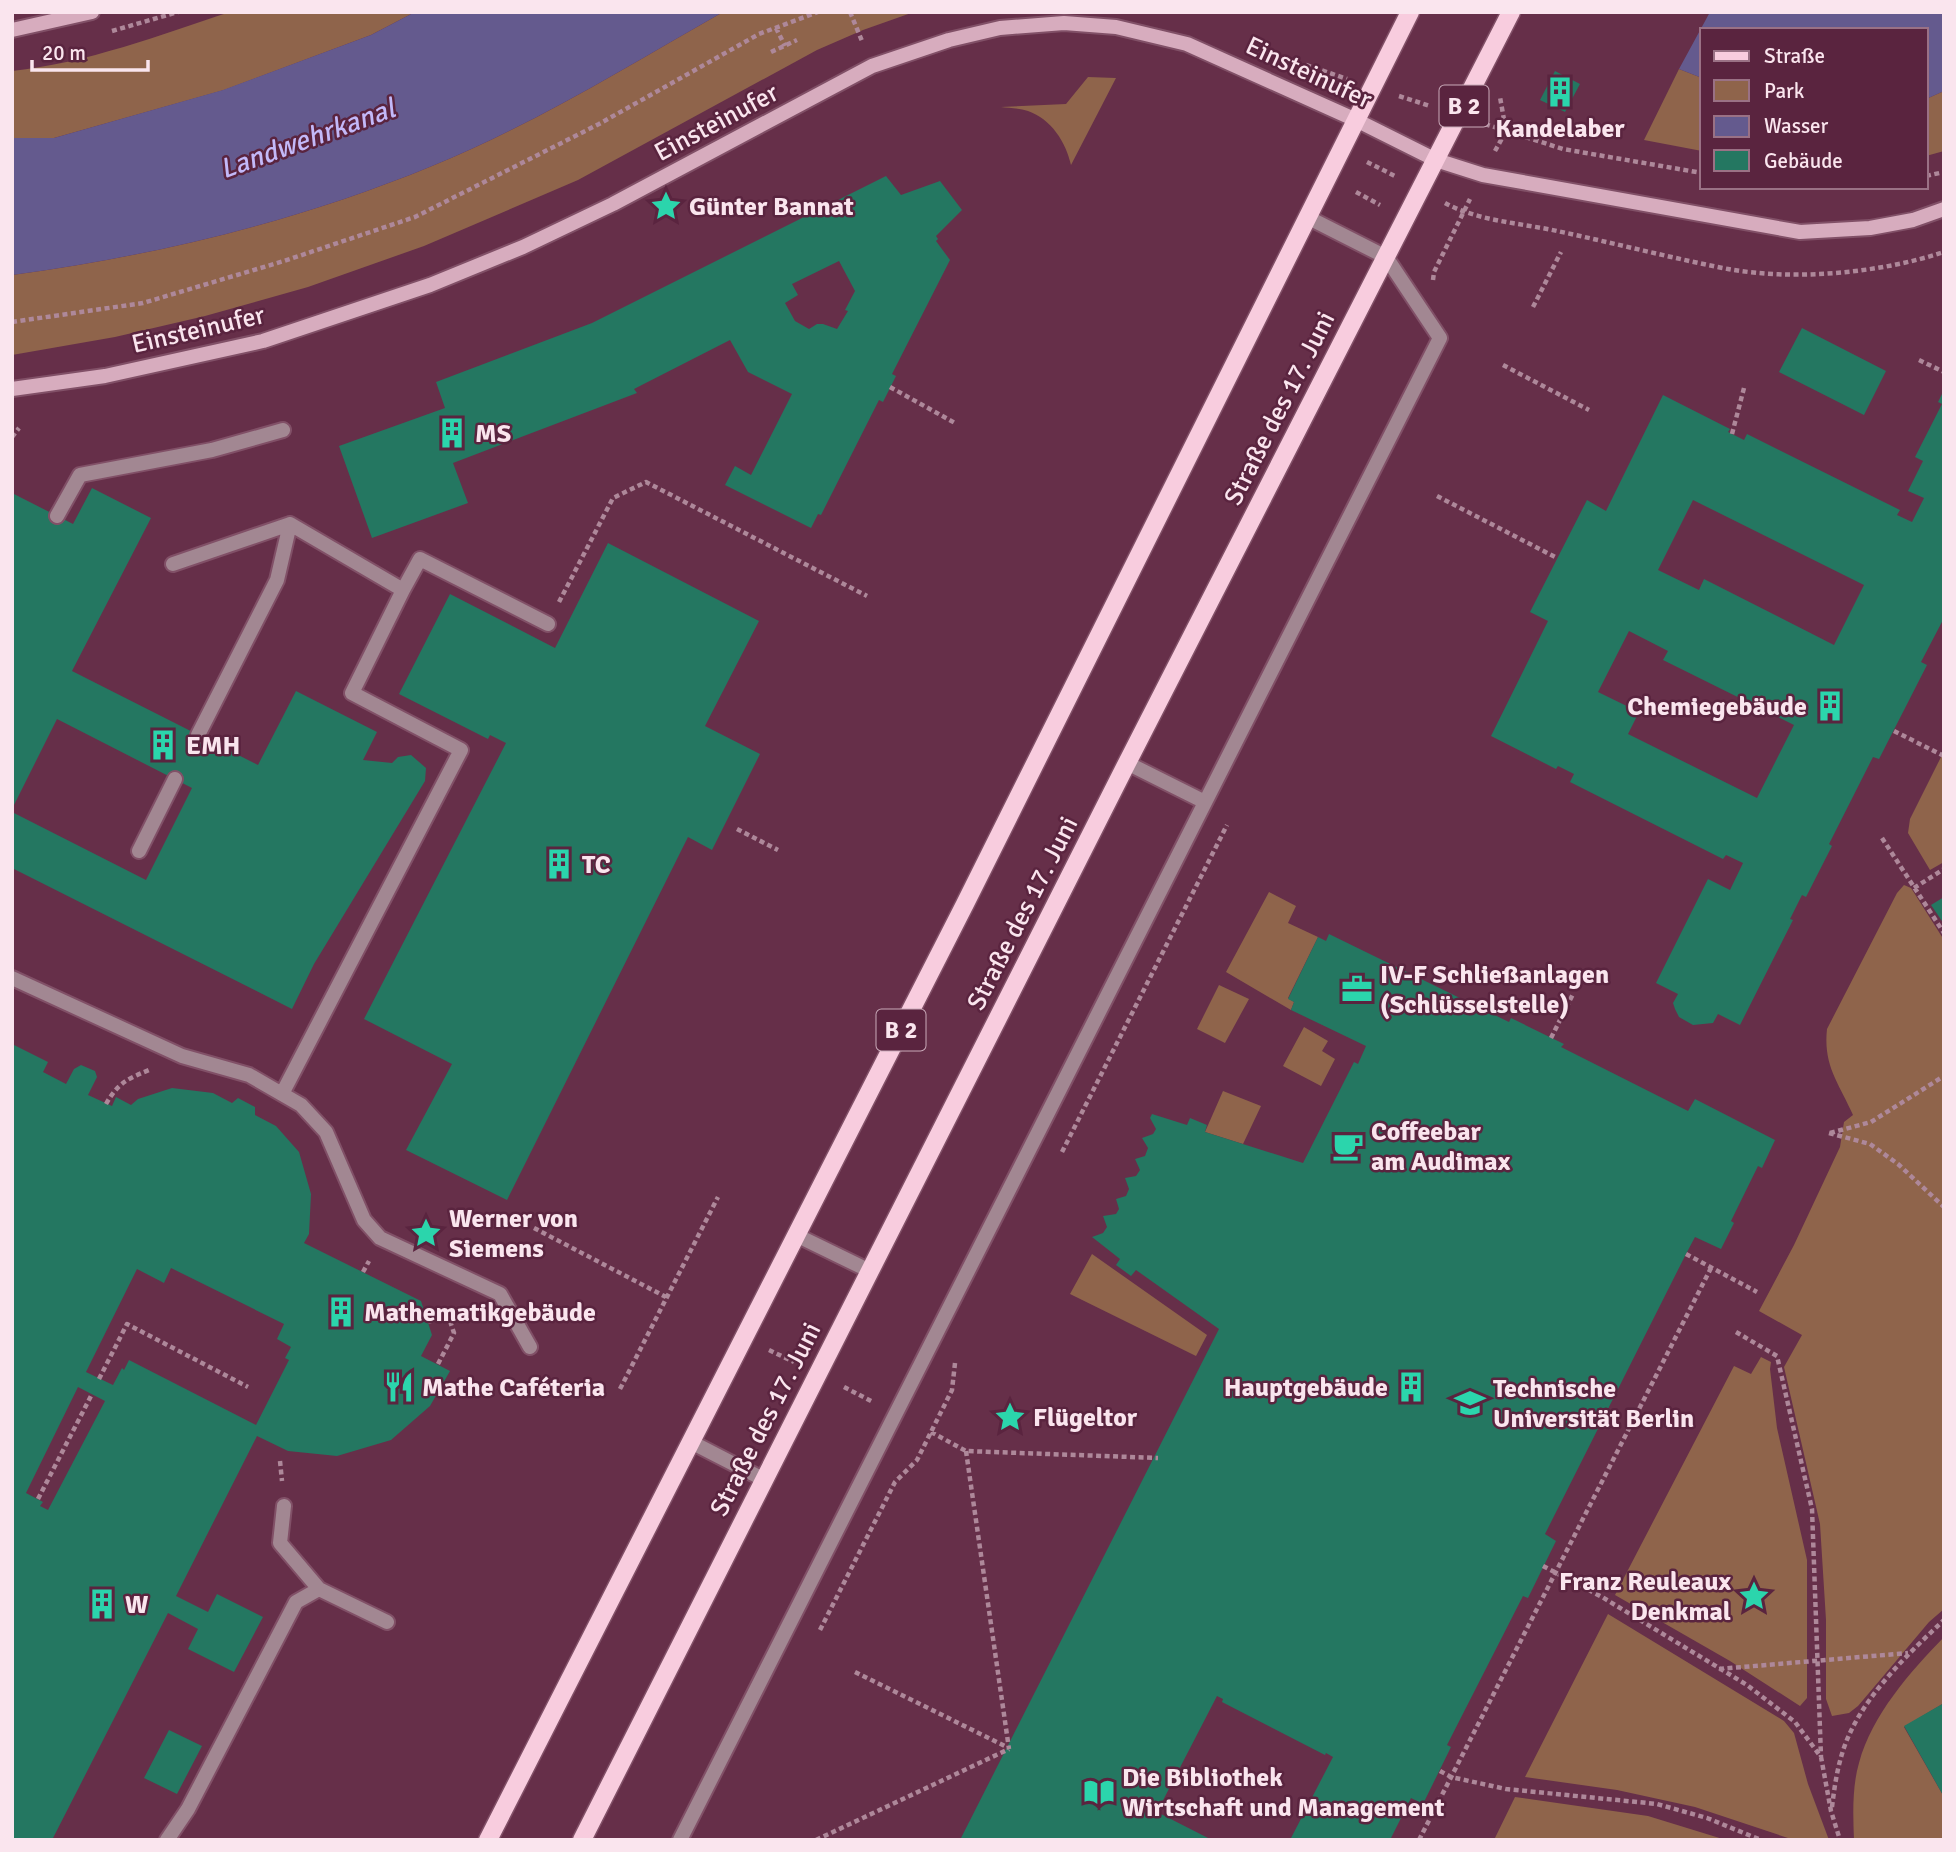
<svg xmlns="http://www.w3.org/2000/svg" width="1956" height="1852" font-family="Signika,sans-serif">
<rect width="100%" height="100%" fill="#662f49"/>
<path fill="#8f644b" d="M230,12H415L371,35L224,90L54,138H12V71C87,63 160,35 230,12Z
M723,12H914L863,30L817,50L578,180L424,246L308,287L205,316L115,337L12,355V275C158,255 296,222 432,166C533,125 628,66 723,12Z
M1679,69L1702,78V151L1644,140Z
M1088,77L1116,78L1071,165C1066,142 1051,119 1028,111C1020,108 1009,108 1001,107L1066,104Z
M1944,91V151L1926,156V99Z
M1944,751V862L1930,870L1908,833L1910,819Z
M1904,885L1911,888L1944,940V1609L1929,1622L1858,1706L1849,1713L1832,1716L1826,1699V1620L1820,1524L1784,1367L1802,1335L1759,1311L1794,1245L1840,1147L1844,1122L1853,1115C1839,1083 1823,1066 1827,1029L1897,893Z
M1269,892L1296,906L1288,923L1318,937L1288,998L1294,1002L1291,1010L1226,972Z
M1219,985L1249,999L1225,1043L1197,1029Z
M1304,1027L1328,1041L1322,1051L1335,1059L1321,1086L1283,1066Z
M1223,1091L1261,1106L1243,1144L1205,1132Z
M1092,1254L1207,1335L1196,1356L1070,1294Z
M1761,1357L1771,1362L1770,1369L1777,1428L1807,1560V1698L1800,1706L1730,1661L1615,1595L1734,1366L1751,1374Z
M1608,1614L1784,1721L1794,1733L1808,1784L1829,1840H1794L1695,1807L1617,1790L1525,1777Z
M1944,1637V1703L1904,1727L1944,1797V1840H1854C1853,1815 1852,1787 1859,1763C1872,1715 1910,1672 1944,1637Z
M1515,1797L1648,1816L1726,1840H1494Z"/>
<path fill="#645a8e" d="M415,12H723C628,66 533,125 432,166C296,222 158,255 12,275V138H54L223,90L371,35Z
M1710,12H1944V91L1926,99V30H1702V78L1679,69Z"/>
<path fill="#247761" fill-rule="evenodd" d="M1555,71L1580,84L1565,112L1540,100Z
M886,176L901,195L940,181L962,210L936,236L938,239L936,241L950,260L892,374L896,376L883,402L879,400L821,515L818,514L811,528L725,485L735,466L751,475L792,394L748,372L730,340L634,389L637,393L453,463L468,503L372,538L339,446L445,408L436,382L592,323ZM839,261L855,291L845,310L848,311L837,329L823,324H817L809,329L795,321L785,303L798,295L792,284Z
M1802,328L1886,371L1864,415L1779,372Z
M1944,390V618L1921,662L1927,665L1879,759L1873,757L1829,844L1832,846L1806,897L1802,895L1790,919L1793,920L1740,1025L1718,1014L1713,1023L1693,1025L1679,1017L1675,1009L1673,1003L1678,994L1656,983L1708,879L1730,890L1743,863L1726,855L1723,859L1570,782L1574,774L1558,766L1556,769L1491,736L1548,621L1530,612L1587,500L1606,511L1663,395L1730,429L1728,432L1744,440L1747,434L1900,510L1897,515L1912,522L1924,498L1908,491L1923,461L1915,457L1942,404L1938,402ZM1693,500L1864,585L1834,645L1704,579L1699,590L1658,570ZM1629,631L1668,651L1663,660L1794,725L1757,798L1628,734L1639,712L1598,692Z
M92,488L151,518L72,671L258,765L296,691L377,732L363,760L392,763L398,757L411,755L426,768L425,781L314,964L292,1009L12,868V812L146,880L192,788L57,719L12,809V493L73,524Z
M608,543L759,621L705,726L760,754L712,850L688,837L507,1200L406,1150L452,1064L364,1019L506,743L490,735L488,739L399,694L450,594L555,648Z
M1944,897V924L1931,905Z
M1329,934L1509,1022L1511,1018L1564,1044L1561,1047L1688,1111L1695,1099L1775,1140L1762,1168L1758,1166L1731,1221L1734,1223L1721,1249L1695,1237L1686,1254L1545,1534L1556,1541L1528,1598L1523,1596L1447,1745L1451,1747L1423,1804L1411,1798L1390,1840H1290L1333,1757L1326,1753L1325,1755L1222,1702L1223,1699L1217,1696L1157,1812L1212,1840H960L1219,1329L1136,1270L1131,1276L1116,1265L1120,1259L1092,1237L1103,1233L1107,1227L1103,1216L1116,1214L1119,1209L1116,1199L1126,1196L1129,1189L1125,1178L1136,1176L1140,1170L1135,1159L1145,1156L1148,1148L1142,1138L1153,1134L1156,1129L1150,1118L1152,1114L1187,1125L1190,1118L1207,1125L1205,1132L1303,1163L1354,1062L1358,1064L1366,1046L1291,1010L1294,1002L1288,999L1318,937L1326,941Z
M12,1044L48,1062L43,1072L66,1084L74,1069L81,1065L95,1071L97,1077L88,1095L112,1106L116,1097L131,1105L138,1099L172,1088L213,1093L232,1103L238,1098L255,1107V1115L276,1126L299,1152L311,1194L309,1234L304,1243L421,1301L432,1335L421,1356L450,1371L430,1406L391,1440L337,1456L288,1451L257,1436L176,1596L208,1612L217,1594L263,1617L234,1672L188,1649L198,1629L168,1613L52,1840H12ZM171,1268L284,1324L277,1339L291,1347L285,1358L289,1360L256,1425L129,1360L124,1370L122,1368L113,1385L86,1372L137,1269L164,1283ZM78,1387L105,1401L48,1510L40,1506L43,1502L26,1493Z
M1944,1703V1797L1904,1726Z
M169,1730L202,1746L177,1794L144,1778Z"/>
<g fill="none" stroke-linecap="round" stroke-linejoin="round">
<g stroke="#815067" stroke-width="18">
<path id="lane" d="M57,516L80,475L212,450L283,430
M173,564L290,524L403,590L352,693L461,750L283,1092
M403,590L420,559L548,624
M198,735L277,580L290,524
M1127,763L1205,802
M139,851L175,779
M12,978L182,1056L249,1075L301,1105L326,1132L364,1220L380,1238L500,1294L530,1347
M796,1235L870,1271
M691,1442L763,1479
M284,1506L280,1543L319,1589
M167,1840L188,1809L296,1602L319,1589L387,1622
M680,1840L1440,338L1386,257L1307,217"/>
</g>
<g stroke="#815067" stroke-width="18">
<path id="secondary" d="M12,30L92,12
M12,389L105,376L263,341L430,285L523,247L613,204L872,66L949,40L1000,28L1064,23L1116,27L1187,44L1356,120L1436,160L1483,175L1800,232L1870,228L1913,220L1944,209"/>
</g>
<g stroke="#815067" stroke-width="21">
<path id="primary" d="M488,1840L965,904L1410,12
M582,1840L1127,763L1511,12"/>
</g>
<path stroke="#ae889a" stroke-width="4.5" stroke-dasharray="5 3.5" stroke-linecap="butt" d="M850,12L862,41
M776,28L785,46
M112,31L178,12
M771,52L797,40
M1306,65L1347,79
M1399,96L1430,106
M1485,124L1563,149L1702,173
M1495,151L1506,131L1500,97
M1367,162L1397,177
M1926,176L1944,172
M1356,192L1380,205
M1445,203C1478,221 1520,223 1557,231C1614,243 1671,258 1728,269C1795,281 1880,273 1944,252
M1433,280L1434,272L1470,199
M1533,307L1561,252
M12,322L143,303L284,261L415,217L599,124L759,34L818,12
M1919,360L1944,372
M1503,365L1589,410
M890,387L955,423
M1732,434L1744,388
M12,437L19,428
M1437,496L1557,558
M559,602L613,498L646,482L867,596
M1894,731L1944,756
M737,829L778,850
M1882,838L1944,933
M1914,888L1944,869
M1551,1038L1573,994
M106,1104C118,1083 127,1079 149,1070
M1829,1133L1870,1144L1898,1164L1944,1207
M1830,1133L1871,1122L1944,1076
M1062,1152L1227,825
M534,1228L666,1297
M1686,1254L1757,1292
M363,1272L369,1261
M366,1319L382,1311
M428,1322L467,1308
M1736,1332L1777,1356L1812,1509L1821,1757
M769,1350L794,1362
M438,1364L454,1333L448,1315
M99,1379L127,1324L248,1387
M844,1387L873,1402
M620,1389L718,1197
M931,1432L966,1451L1158,1458
M966,1451L1009,1749
M280,1461L282,1481
M38,1499L92,1394
M1543,1566L1602,1597L1747,1685L1795,1722L1821,1757L1831,1811L1840,1840
M820,1630L895,1482L917,1460L952,1390L955,1363
M1719,1669L1908,1653
M855,1672L1009,1748
M1440,1771L1451,1777L1506,1789L1657,1804L1707,1818L1761,1840
M1832,1807C1835,1782 1839,1756 1850,1733C1870,1690 1910,1652 1944,1620
M816,1840L1009,1749
M1419,1840L1711,1268"/>
<use href="#lane" stroke="#a28792" stroke-width="14"/>
<use href="#secondary" stroke="#d7acbe" stroke-width="14"/>
<use href="#primary" stroke="#f8ccde" stroke-width="18"/>
</g>
<defs>
<g id="building-bare" transform="scale(2.415)"><path d="M-4-6H4V6H1V3H-1V6H-4ZM-2.5-4.3h1.7v1.8h-1.7ZM.8-4.3h1.7v1.8H.8ZM-2.5-1h1.7V.8h-1.7ZM.8-1h1.7V.8H.8Z" fill="#2bd5ac" stroke="#5a243f" stroke-width="2.5" paint-order="stroke"/></g>
<g id="sight-bare" transform="scale(2.415)"><path d="M0-6L1.8-2.2L6-1.7L2.9 1.2L3.7 5.4L0 3.3L-3.7 5.4L-2.9 1.2L-6-1.7L-1.8-2.2Z" fill="#2bd5ac" stroke="#5a243f" stroke-width="2.5" paint-order="stroke"/></g>
<g id="office-bare" transform="scale(2.415)"><path d="M-6-3h4V-5.5h4V-3h4V5H-6ZM-1-4.5V-3h2v-1.5ZM-6 0V1H6V0Z" fill="#2bd5ac" stroke="#5a243f" stroke-width="2.5" paint-order="stroke"/></g>
<g id="cafe-bare" transform="scale(2.415)"><path d="M-5.5-4.5H6V0H3Q3 3.5 0 3.5H-2.5Q-5.5 3.5-5.5 0ZM3-3.2v2h1.7v-2ZM-6 4.5H4V6H-6Z" fill="#2bd5ac" stroke="#5a243f" stroke-width="2.5" paint-order="stroke"/></g>
<g id="restaurant-bare" transform="scale(2.415)"><path d="M-5-6h1v4h1v-4h1v4h1v-4h1v5L-1.5 .5V6h-2V.5L-5-1ZM5-6V6H3V1.5H1.5Q1.5-4 5-6Z" fill="#2bd5ac" stroke="#5a243f" stroke-width="2.5" paint-order="stroke"/></g>
<g id="university-bare" transform="scale(2.415)"><path d="M0-5L7-2L0 1L-7-2ZM-4 1L0 2.5L4 1V4Q0 6-4 4Z" fill="#2bd5ac" stroke="#5a243f" stroke-width="2.5" paint-order="stroke"/></g>
<g id="library-bare" transform="scale(2.415)"><path d="M-6-4Q-3-5.5-.7-3.5V5Q-3 3-6 4ZM6-4Q3-5.5 .7-3.5V5Q3 3 6 4Z" fill="#2bd5ac" stroke="#5a243f" stroke-width="2.5" paint-order="stroke"/></g>
</defs>
<g fill-rule="evenodd">
<use href="#building-bare" x="1560" y="92"/>
<use href="#sight-bare" x="666" y="206"/>
<use href="#building-bare" x="452" y="433"/>
<use href="#building-bare" x="1830" y="706"/>
<use href="#building-bare" x="163" y="745"/>
<use href="#building-bare" x="559" y="864"/>
<use href="#office-bare" x="1357" y="989"/>
<use href="#cafe-bare" x="1348" y="1146"/>
<use href="#sight-bare" x="426" y="1233"/>
<use href="#building-bare" x="341" y="1312"/>
<use href="#restaurant-bare" x="399" y="1387"/>
<use href="#building-bare" x="1411" y="1387"/>
<use href="#university-bare" x="1470" y="1403"/>
<use href="#sight-bare" x="1010" y="1417"/>
<use href="#sight-bare" x="1754" y="1596"/>
<use href="#building-bare" x="102" y="1604"/>
<use href="#library-bare" x="1099" y="1792"/>
</g>
<g text-anchor="middle" stroke-width="5" stroke-linejoin="round" paint-order="stroke">
<g fill="#5a243f" stroke="#caabba" stroke-width="2">
<rect x="1439.5" y="85.5" width="49" height="41" rx="5"/>
<rect x="876.5" y="1009.5" width="49" height="41" rx="5"/>
</g>
<g font-size="24" font-weight="bold" fill="#fae5ee">
<text x="1464" y="114">B 2</text>
<text x="901" y="1038">B 2</text>
</g>
<g font-size="26" fill="#fae5ee" stroke="#5a243f">
<text transform="translate(1309 72) rotate(25)" y="9">Einsteinufer</text>
<text transform="translate(716 122) rotate(-28)" y="9">Einsteinufer</text>
<text transform="translate(198 329) rotate(-13)" y="9">Einsteinufer</text>
<text transform="translate(1279 408) rotate(-63)" y="9">Straße des 17. Juni</text>
<text transform="translate(1022 913) rotate(-63)" y="9">Straße des 17. Juni</text>
<text transform="translate(765 1419) rotate(-63)" y="9">Straße des 17. Juni</text>
</g>
<g font-size="26" font-weight="bold" fill="#fae5ee" stroke="#5a243f" text-anchor="start">
<text x="1560" y="137" text-anchor="middle">Kandelaber</text>
<text x="689" y="215">Günter Bannat</text>
<text x="475" y="442">MS</text>
<text x="1807" y="715" text-anchor="end">Chemiegebäude</text>
<text x="186" y="754">EMH</text>
<text x="582" y="873">TC</text>
<text x="1380" y="983">IV-F Schließanlagen<tspan x="1380" dy="30">(Schlüsselstelle)</tspan></text>
<text x="1371" y="1140">Coffeebar<tspan x="1371" dy="30">am Audimax</tspan></text>
<text x="449" y="1227">Werner von<tspan x="449" dy="30">Siemens</tspan></text>
<text x="364" y="1321">Mathematikgebäude</text>
<text x="422" y="1396">Mathe Caféteria</text>
<text x="1388" y="1396" text-anchor="end">Hauptgebäude</text>
<text x="1493" y="1397">Technische<tspan x="1493" dy="30">Universität Berlin</tspan></text>
<text x="1033" y="1426">Flügeltor</text>
<text x="1731" y="1590" text-anchor="end">Franz Reuleaux<tspan x="1731" dy="30">Denkmal</tspan></text>
<text x="125" y="1613">W</text>
<text x="1122" y="1786">Die Bibliothek<tspan x="1122" dy="30">Wirtschaft und Management</tspan></text>
</g>
<g font-size="28" font-style="italic" fill="#c3b9f9" stroke="#5a243f">
<text transform="translate(307 138) rotate(-20)" y="10">Landwehrkanal</text>
</g>
</g>
<rect width="1956" height="1852" fill="none" stroke="#fae5ee" stroke-width="28"/>
<rect x="1700" y="28" width="228" height="161" fill="#5a243f" stroke="#9a7185" stroke-width="2"/>
<rect x="1714" y="51" width="35" height="10" fill="#f8ccde" stroke="#9a7185" stroke-width="2"/>
<text x="1764" y="63" font-size="21" fill="#fae5ee">Straße</text>
<rect x="1714" y="80" width="35" height="21" fill="#8f644b" stroke="#9a7185" stroke-width="2"/>
<text x="1764" y="98" font-size="21" fill="#fae5ee">Park</text>
<rect x="1714" y="116" width="35" height="21" fill="#645a8e" stroke="#9a7185" stroke-width="2"/>
<text x="1764" y="133" font-size="21" fill="#fae5ee">Wasser</text>
<rect x="1714" y="150" width="35" height="21" fill="#247761" stroke="#9a7185" stroke-width="2"/>
<text x="1764" y="168" font-size="21" fill="#fae5ee">Gebäude</text>
<path d="M32 60v10h116v-10" fill="none" stroke="#fae5ee" stroke-width="3.5"/>
<text x="42" y="60" font-size="21" fill="#fae5ee" stroke="#5a243f" stroke-width="5" paint-order="stroke">20 m</text>
</svg>
